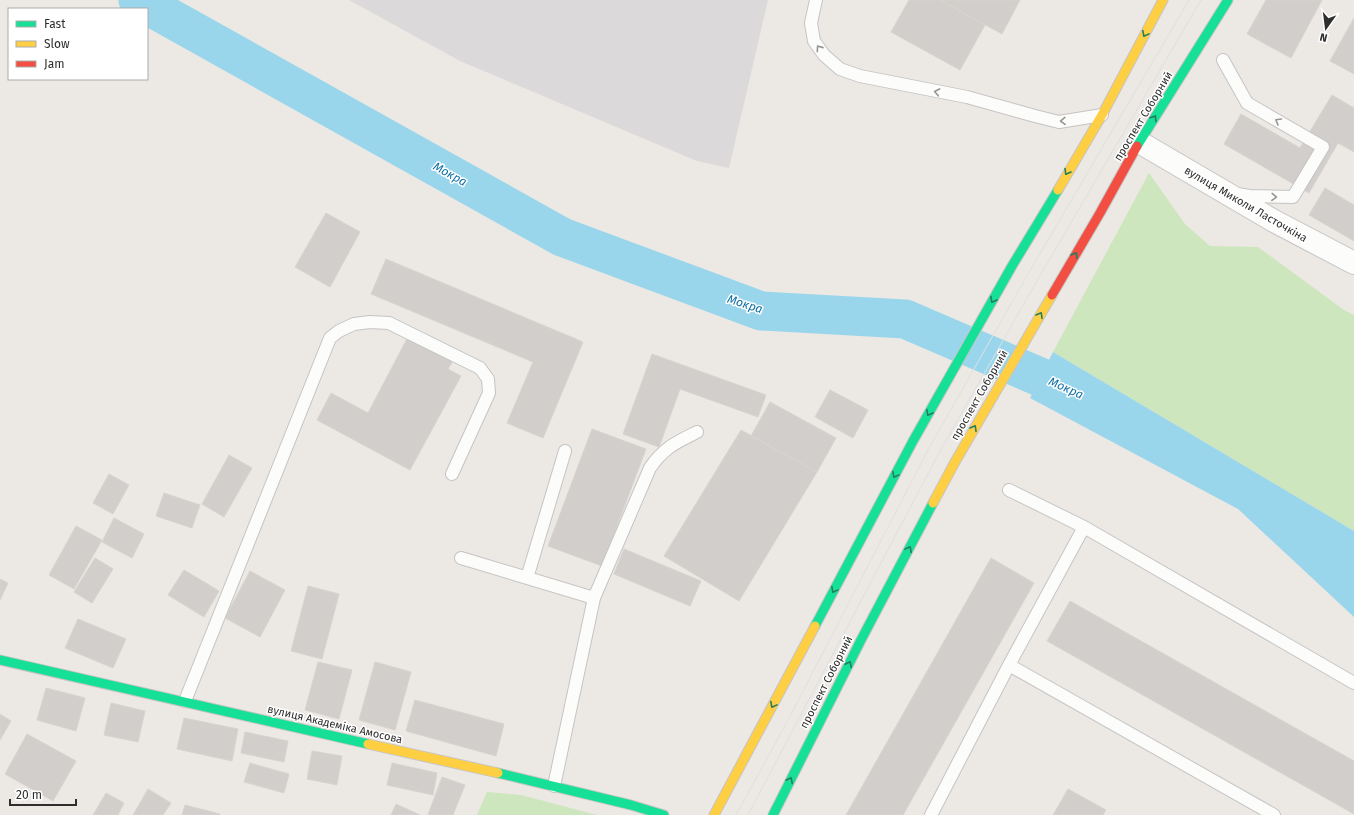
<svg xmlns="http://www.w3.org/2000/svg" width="1354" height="815" font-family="'Fira Sans',sans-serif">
<rect width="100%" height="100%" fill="#ece8e4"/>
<path fill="#dcd9db" d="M349,0H768L729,168L697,161L460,61Z"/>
<path fill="#cee6be" d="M1149,173L1185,224L1210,246L1258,247L1344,310L1354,315V531L1053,352Z
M487,792L521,795L597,815H477Z"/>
<path fill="#99d6ec" d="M1053,352L1354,531V617L1238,509L1030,398Z"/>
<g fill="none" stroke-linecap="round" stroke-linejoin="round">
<path stroke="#99d6ec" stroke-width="39" d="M138,0L562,237L761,311L905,319L1089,398"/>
</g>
<path fill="#d1cecb" stroke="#d7d4d0" d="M909,0H940L985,25L960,70L891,32Z
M940,0H1020L1002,34Z
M1266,0H1322L1291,58L1247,34Z
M1354,18V74L1330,61Z
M1332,95L1354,108V152L1338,143L1309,193L1224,144L1241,114L1300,148Z
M1325,188L1354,205V241L1309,215Z
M326,213L360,232L330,287L295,267Z
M386,259L583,342L543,438L507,423L533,362L371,294Z
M409,335L454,359L448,369L461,376L410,470L317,420L331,393L368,413Z
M652,354L766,395L758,417L680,389L659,447L623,434Z
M830,390L868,410L853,438L815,417Z
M770,402L836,438L817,472L751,436Z
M592,429L646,449L602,566L548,546Z
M741,430L817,472L739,601L664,556Z
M229,455L252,468L224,517L202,504Z
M109,474L129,485L113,514L93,503Z
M164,493L200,505L192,528L156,516Z
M114,518L144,534L132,558L102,542Z
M76,526L102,540L74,589L49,575Z
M624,549L701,581L690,606L614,574Z
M95,558L113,569L92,603L74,592Z
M991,558L1034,583L903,815H846Z
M184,570L219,591L204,617L168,595Z
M250,571L285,590L260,637L225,618Z
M0,579L8,583L0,600Z
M308,586L339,594L322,659L291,651Z
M1070,601L1354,761V814L1047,641Z
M78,619L126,639L113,668L65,648Z
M318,662L352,670L339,719L305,710Z
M375,662L411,672L395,730L359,720Z
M46,688L85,698L76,731L37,720Z
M415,700L504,724L496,756L406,731Z
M111,703L145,711L138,742L104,735Z
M0,714L11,721L0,740Z
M184,718L238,729L232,761L177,749Z
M245,732L288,741L284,762L241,753Z
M27,734L76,761L53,801L5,774Z
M312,751L342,756L337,785L307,779Z
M250,763L289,774L284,793L244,782Z
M392,763L437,773L433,795L387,785Z
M442,777L465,785L453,815H428Z
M148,789L171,803L163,815H133Z
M1068,789L1106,810L1103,815H1053Z
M106,793L124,803L118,815H93Z
M396,804L420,815H391Z
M185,805L220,814V815H182Z"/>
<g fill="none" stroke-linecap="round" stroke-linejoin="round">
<g stroke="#c5c4c5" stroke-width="14">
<path id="lane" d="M816,0L811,23L814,41L824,55L840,69L860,76L967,97L1035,116L1059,122L1102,115
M1223,60L1247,103L1323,147L1293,197L1250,196L1237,194
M1009,490L1084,527L1354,683
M461,558L594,598L554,786
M527,578L565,451
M594,598L650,468C663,448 677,442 697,432
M1009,665L1274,815
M185,701L330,338L339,331L354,324L370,322L389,323L480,368L488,379L489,393L452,474
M931,815L1009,665L1084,527"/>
</g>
<g stroke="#c5c4c5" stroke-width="24">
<path id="street" d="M1139,142L1274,221L1354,263"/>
</g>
<g stroke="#c5c4c5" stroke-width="11">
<path id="fast" d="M1137,146L1228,0
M815,626L913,441L1012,266L1058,190
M0,660L368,744
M498,773L631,805L664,815
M773,815L861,640L933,503"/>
</g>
<g stroke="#c5c4c5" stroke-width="11">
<path id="slow" d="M1058,190L1102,115L1163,0
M933,503L955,462L1052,295
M368,744L498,773
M714,815L815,626"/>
</g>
<g stroke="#c5c4c5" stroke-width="11">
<path id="jam" d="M1052,295L1100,213L1137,146"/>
</g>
<use href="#lane" stroke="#fcfcfb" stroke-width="12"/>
<use href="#street" stroke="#fcfcfb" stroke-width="22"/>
<use href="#fast" stroke="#16e098" stroke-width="9"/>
<use href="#slow" stroke="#ffcf43" stroke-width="9"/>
<use href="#jam" stroke="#f24e42" stroke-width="9"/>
<path stroke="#dfdfe1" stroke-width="1" d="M736,815L786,724L929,448L1028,274L1189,0
M748,815L939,453L1038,279L1201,0"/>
</g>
<defs><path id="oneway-chevron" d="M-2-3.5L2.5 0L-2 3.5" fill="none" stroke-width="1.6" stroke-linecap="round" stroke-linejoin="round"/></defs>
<g stroke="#237e5e">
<use href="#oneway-chevron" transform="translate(1145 34) rotate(118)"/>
<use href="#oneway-chevron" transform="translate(1154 118) rotate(-58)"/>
<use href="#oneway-chevron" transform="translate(1067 172) rotate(121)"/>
<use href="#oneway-chevron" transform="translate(1075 255) rotate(-59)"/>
<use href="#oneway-chevron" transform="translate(993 300) rotate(119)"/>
<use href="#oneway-chevron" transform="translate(1040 315) rotate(-60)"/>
<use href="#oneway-chevron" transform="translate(929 413) rotate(119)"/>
<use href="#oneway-chevron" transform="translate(974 428) rotate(-60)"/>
<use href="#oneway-chevron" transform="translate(895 475) rotate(118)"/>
<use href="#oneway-chevron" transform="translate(909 549) rotate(-62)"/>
<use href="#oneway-chevron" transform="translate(834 590) rotate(118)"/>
<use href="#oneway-chevron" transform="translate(849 664) rotate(-63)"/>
<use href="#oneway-chevron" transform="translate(773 705) rotate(118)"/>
<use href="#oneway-chevron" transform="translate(790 780) rotate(-63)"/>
</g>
<g stroke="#959594">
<use href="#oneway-chevron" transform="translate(819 48) rotate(-125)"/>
<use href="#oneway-chevron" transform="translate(937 92) rotate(-169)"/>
<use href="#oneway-chevron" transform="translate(1063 121) rotate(178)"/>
<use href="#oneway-chevron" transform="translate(1278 121) rotate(-150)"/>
<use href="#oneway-chevron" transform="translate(1274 197) rotate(2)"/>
</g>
<g text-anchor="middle" stroke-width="3" stroke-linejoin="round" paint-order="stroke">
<g font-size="11" fill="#2e2e2e" stroke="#fff">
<text transform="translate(1143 116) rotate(-59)" y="4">проспект Соборний</text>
<text transform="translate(1246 204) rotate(30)" y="4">вулиця Миколи Ласточкіна</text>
<text transform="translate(979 395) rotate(-60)" y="4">проспект Соборний</text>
<text transform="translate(826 682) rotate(-63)" y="4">проспект Соборний</text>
<text transform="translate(335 724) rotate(13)" y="4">вулиця Академіка Амосова</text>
</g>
<g font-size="12" font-style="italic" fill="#0d6fa3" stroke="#fff">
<text transform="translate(450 174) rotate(29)" y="4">Мокра</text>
<text transform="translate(745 304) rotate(18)" y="4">Мокра</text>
<text transform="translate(1066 388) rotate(24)" y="4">Мокра</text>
</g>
</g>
<rect x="8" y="8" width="140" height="72" fill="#ffffff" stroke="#ababab"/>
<rect x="16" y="21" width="20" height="6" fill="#16e098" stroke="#ababab"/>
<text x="44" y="28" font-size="12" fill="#2e2e2e">Fast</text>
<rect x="16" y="41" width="20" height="6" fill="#ffcf43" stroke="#ababab"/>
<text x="44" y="48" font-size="12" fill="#2e2e2e">Slow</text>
<rect x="16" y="61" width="20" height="6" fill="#f24e42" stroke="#ababab"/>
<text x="44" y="68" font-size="12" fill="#2e2e2e">Jam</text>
<g transform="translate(1326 28) rotate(194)" stroke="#ffffff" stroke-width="3" paint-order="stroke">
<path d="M0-3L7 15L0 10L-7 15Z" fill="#2e2e2e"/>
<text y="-6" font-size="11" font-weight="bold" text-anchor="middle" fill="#2e2e2e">N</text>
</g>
<path d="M10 799v6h66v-6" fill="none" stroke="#2e2e2e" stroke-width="2"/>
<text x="16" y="799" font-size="12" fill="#2e2e2e" stroke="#ffffff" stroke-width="3" paint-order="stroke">20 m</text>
</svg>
